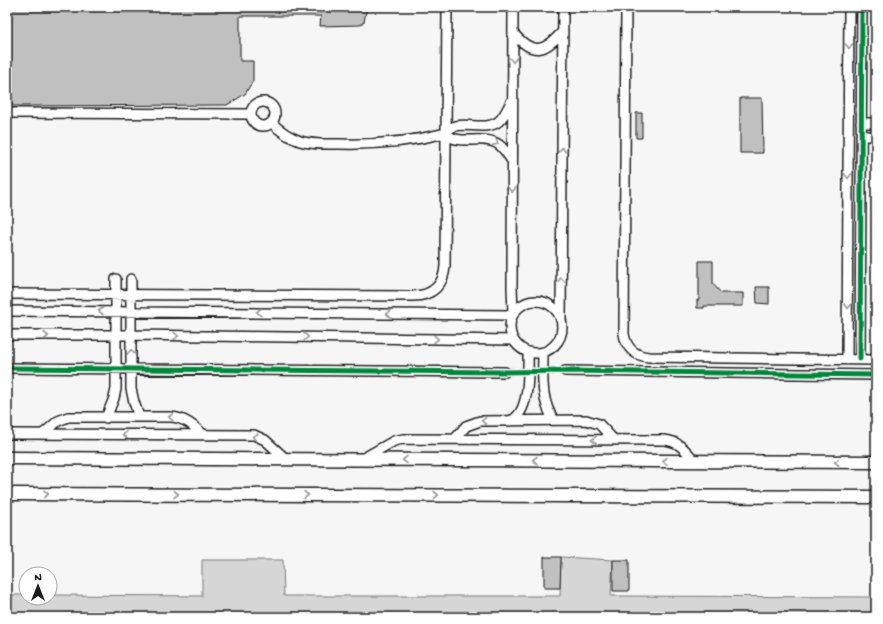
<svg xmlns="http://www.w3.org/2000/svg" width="883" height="624" font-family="'Gochi Hand',sans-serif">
<rect width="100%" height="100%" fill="#f6f6f6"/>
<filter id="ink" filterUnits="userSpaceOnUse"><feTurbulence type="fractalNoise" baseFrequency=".025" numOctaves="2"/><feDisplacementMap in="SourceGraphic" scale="8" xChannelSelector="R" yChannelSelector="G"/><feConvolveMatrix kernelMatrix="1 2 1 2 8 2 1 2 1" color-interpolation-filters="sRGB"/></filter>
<g filter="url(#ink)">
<path fill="#d6d6d6" stroke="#797979" d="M561,557L613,560L611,596L876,597V617H7V595H26V598H50V595L202,596V560H283L284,596H560Z"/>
<path fill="#c0c0c0" stroke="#1c1c1c" d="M7,7H367L364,22L360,25L320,26L321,16H240V61H253V81L245,94L227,105L14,106L7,101Z
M740,98H762L763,153H740Z
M636,113H642V138H636Z
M699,261H713V284L721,293H743V306H704V308H697V300H699Z
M756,287H769V304L757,303Z
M544,557H561L560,588H544Z
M613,560H629V591H613Z"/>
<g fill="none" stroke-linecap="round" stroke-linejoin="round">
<path stroke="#d5d5d5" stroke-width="9" stroke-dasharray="9 4.5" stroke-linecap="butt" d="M505,372L565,371"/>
<g stroke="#1c1c1c" stroke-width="12">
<path id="minor" d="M626,7L624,334C626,348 635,356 649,357L876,360
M513,33C533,56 545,52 563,31
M251 114a12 12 0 1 1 24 0a12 12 0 1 1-24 0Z
M7,113L251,114
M272,123C280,131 289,137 300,141C313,145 326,144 339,144C377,145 410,142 446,133C456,116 484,134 499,121C505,116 508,107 512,100
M861,123H876
M446,133C457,147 482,134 498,144C504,148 508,155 512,161
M861,136H876
M131,279V389L134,402L139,417
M7,294L413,296C432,296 444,285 445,266L447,7
M510 327a26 26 0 1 1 52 0a26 26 0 1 1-52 0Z
M7,311L512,315
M513,313L512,287L513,7
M561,319L563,7
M7,335H131L513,340
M543,352C543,375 540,400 554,420
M860,359L862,7
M847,360L849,7
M7,368L505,372
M565,371L876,375
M106,418L114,398L116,389V279
M510,421C531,413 528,370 528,352
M7,434L254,435L265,440L286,459
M43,434L58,421L68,417H171C185,418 194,426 204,435
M455,439L466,426L480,421L586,420L599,424L614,440
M362,459L394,441L403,439L664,440C679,441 686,451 695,461"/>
</g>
<g stroke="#1c1c1c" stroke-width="15">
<path id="major" d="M7,458L876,462
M7,494L876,497"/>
</g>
<use href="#minor" stroke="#fff" stroke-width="9"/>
<use href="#major" stroke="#fff" stroke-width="12"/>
<g stroke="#fff" stroke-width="8">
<path id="cycleway" d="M860,359L862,7
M7,368L505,372L565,371L876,375"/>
</g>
<use href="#cycleway" stroke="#00873e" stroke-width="5"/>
</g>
<defs><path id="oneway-chevron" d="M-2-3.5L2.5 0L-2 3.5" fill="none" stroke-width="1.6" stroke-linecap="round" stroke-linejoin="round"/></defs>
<g stroke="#999">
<use href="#oneway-chevron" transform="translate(849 46) rotate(90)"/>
<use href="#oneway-chevron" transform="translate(513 60) rotate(90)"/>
<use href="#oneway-chevron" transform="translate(496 143) rotate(29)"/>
<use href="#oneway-chevron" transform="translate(562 150) rotate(-90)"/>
<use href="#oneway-chevron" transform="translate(848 176) rotate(90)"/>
<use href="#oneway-chevron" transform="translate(512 190) rotate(90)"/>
<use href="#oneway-chevron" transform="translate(561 280) rotate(-90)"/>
<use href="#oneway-chevron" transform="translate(848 306) rotate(90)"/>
<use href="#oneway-chevron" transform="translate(101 311) rotate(-180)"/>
<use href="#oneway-chevron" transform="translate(259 312) rotate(-179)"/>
<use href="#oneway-chevron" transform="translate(389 314) rotate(-179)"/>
<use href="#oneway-chevron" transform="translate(46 336)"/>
<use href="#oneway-chevron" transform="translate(176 336) rotate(1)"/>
<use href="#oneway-chevron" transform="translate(306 337) rotate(1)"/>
<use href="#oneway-chevron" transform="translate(436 339) rotate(1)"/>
<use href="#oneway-chevron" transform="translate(131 352) rotate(-90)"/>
<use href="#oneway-chevron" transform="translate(171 417) rotate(-178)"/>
<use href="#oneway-chevron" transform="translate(484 421) rotate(177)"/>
<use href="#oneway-chevron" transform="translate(125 435) rotate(-180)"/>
<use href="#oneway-chevron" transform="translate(255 437) rotate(-168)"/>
<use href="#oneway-chevron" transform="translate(594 440) rotate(-180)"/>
<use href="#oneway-chevron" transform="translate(405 460) rotate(-180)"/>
<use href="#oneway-chevron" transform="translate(535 460) rotate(-180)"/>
<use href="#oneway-chevron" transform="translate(665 461) rotate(-180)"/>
<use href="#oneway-chevron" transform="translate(837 462) rotate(-180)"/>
<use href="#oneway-chevron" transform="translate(46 494)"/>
<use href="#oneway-chevron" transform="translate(176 494)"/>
<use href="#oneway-chevron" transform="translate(306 495)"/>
<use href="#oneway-chevron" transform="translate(436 495)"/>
</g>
</g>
<rect width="883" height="624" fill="none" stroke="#fff" stroke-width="24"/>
<rect x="12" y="12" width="859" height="600" fill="none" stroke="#1c1c1c" stroke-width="1.5" filter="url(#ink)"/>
<g transform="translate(38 586)"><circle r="19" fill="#ffffff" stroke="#a4a4a4"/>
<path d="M0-3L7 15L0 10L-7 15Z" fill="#1c1c1c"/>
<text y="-6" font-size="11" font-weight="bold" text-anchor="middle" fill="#1c1c1c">N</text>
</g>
</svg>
